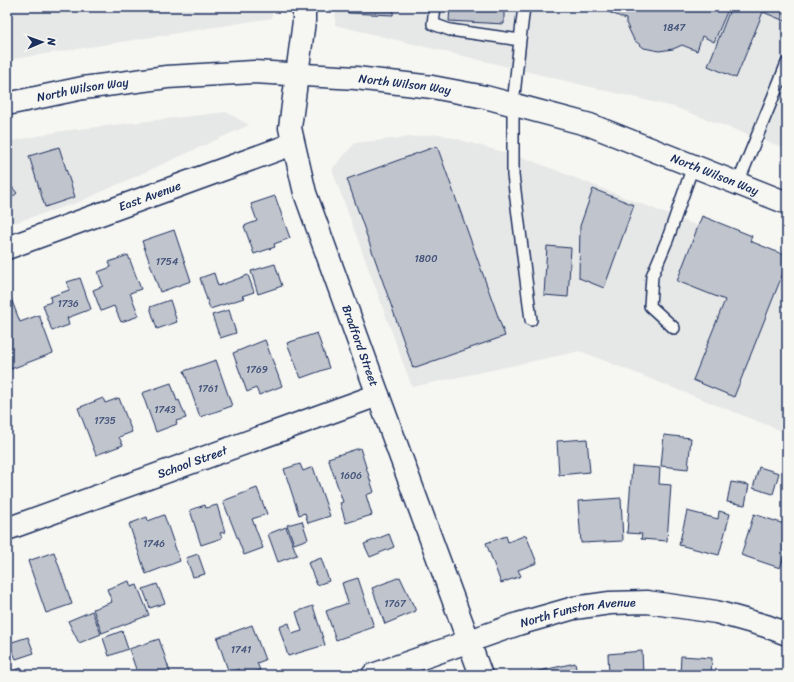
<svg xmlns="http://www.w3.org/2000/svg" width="794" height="682" font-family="Sriracha,sans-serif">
<rect width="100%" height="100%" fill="#f6f6f2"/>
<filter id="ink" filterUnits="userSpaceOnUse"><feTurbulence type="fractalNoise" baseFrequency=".025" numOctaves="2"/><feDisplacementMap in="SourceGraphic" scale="8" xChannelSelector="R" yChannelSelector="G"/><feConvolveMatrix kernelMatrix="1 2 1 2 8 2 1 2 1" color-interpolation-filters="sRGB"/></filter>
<g filter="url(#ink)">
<path fill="#e6e7e7" d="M7,7H272V18L7,60Z
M336,7H787V149L674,107L335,25Z
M226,112L249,125L79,202L7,225V142L62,131Z
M439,134L527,159L787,261V433L580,351L412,387L333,172V168L355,143Z"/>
<path fill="#c0c4cd" stroke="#1b2f5e" d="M348,7H394L393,15L348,13Z
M450,7H504V24L449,21Z
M608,7H729L714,42L702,36L697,51L682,45L673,49L659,51L644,48L634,40L626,23V19L606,11Z
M731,7H787V22L763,12L736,78L708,66Z
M437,146L505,336L413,368L347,179Z
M59,147L75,197L45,207L29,156Z
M7,181L17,193L7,202Z
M593,189L634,205L604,288L579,278L580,226Z
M275,196L290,238L274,244L275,247L254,254L244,226L257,221L251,204Z
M702,216L752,236L750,241L787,256V263L734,397L693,380L725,300L677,281Z
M174,230L191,281L160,292L142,241Z
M547,246L571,248L568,297L544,295Z
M128,255L141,289L130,293L139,316L121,322L114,306L101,311L93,290L103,286L98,272L111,267L109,262Z
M275,264L282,286L258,294L251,271Z
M214,273L218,286L248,275L254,292L242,296L244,298L210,309L200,278Z
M80,278L91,309L67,318L69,325L52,331L43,305L51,302L50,297L69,290L67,282Z
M10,296L20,322L39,315L53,353L11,369L7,359V297Z
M170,300L177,322L157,329L150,307Z
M229,310L236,333L220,338L212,315Z
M317,333L329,368L301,378L287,343Z
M265,340L282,386L259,395L256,388L247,392L233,353Z
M216,360L232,406L200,417L184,371Z
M171,383L177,401L179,400L186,418L176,421L177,424L156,432L142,393Z
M103,398L105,403L119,398L132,432L119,437L123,445L96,455L78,408Z
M664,435L691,438L688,469L661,466Z
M587,439L590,472L559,475L557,441Z
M360,448L374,492L366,495L372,515L346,523L340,503L343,502L328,458Z
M300,464L303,471L313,467L330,516L308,523L305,513L299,515L284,469Z
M632,466L660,468L659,484L671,485L667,541L641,539L642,534L627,533Z
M759,467L779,473L773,494L753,488Z
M731,482L749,485L745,505L727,502Z
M257,488L267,514L252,519L263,548L244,555L223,501Z
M621,498L623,541L581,543L578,501Z
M205,505L206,508L217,505L225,532L220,533L222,538L201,545L190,510Z
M687,511L718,519L719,511L730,514L719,555L679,545Z
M754,514L787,525V548L780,568L741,555Z
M164,515L180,561L146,574L129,524L147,517L148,521Z
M302,521L308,539L294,544L287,525Z
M286,527L297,555L278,562L268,534Z
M389,534L394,547L370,557L364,544Z
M526,535L537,563L518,570L521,576L501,583L486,543L506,536L508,542Z
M54,552L72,604L46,613L28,561Z
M198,554L205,574L193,577L186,558Z
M321,558L329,581L317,585L308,563Z
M400,577L416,611L385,624L372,588Z
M358,578L374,627L336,640L326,611L348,603L342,583Z
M129,581L131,587L137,585L149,615L102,633L93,609L112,602L107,589Z
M157,584L165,603L150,608L143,589Z
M313,606L325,645L288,656L279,627L289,623L292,634L302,631L296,612Z
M92,611L101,634L79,643L68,621Z
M252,625L265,660L257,663L260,670L247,675H241L239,669L229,673L217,638Z
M122,631L128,649L109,656L103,638Z
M28,637L34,653L16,659L9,643Z
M159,639L171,675H138L129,649Z
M642,651L643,675H609L608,654Z
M681,656L712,658L711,675H680Z
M575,663L577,675H536L535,672Z
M21,668L24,675H7V673Z"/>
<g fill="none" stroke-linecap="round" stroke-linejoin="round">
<g stroke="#1b2f5e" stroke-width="14">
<path id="lane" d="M435,7L433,24L450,30L520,40L524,7
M520,40L513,104V175L531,320
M738,183L787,63
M674,328L650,306L652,276L668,238L693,166"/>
</g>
<g stroke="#1b2f5e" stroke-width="25">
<g id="street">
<path id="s1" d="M304,7V21L290,128L305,193L378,395L481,675"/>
<path id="s2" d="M7,248L293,144"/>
<path id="s3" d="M7,529L378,395"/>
<path id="s4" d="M373,675L518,624L574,608L610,603L647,602L716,612L766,626L787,634"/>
</g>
</g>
<g stroke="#1b2f5e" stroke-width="25">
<g id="secondary">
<path id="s5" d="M7,104L83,88L167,77L254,72L356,78L432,87L485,97L590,125L787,203"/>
</g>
</g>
<use href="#lane" stroke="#f6f6f2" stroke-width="11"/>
<use href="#street" stroke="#f6f6f2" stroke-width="22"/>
<use href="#secondary" stroke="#f6f6f2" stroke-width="22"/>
</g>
</g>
<g text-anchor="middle" stroke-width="3" stroke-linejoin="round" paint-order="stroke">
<g font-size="10" fill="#44547a">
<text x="674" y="31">1847</text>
<text x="426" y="262">1800</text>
<text x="167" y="265">1754</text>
<text x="68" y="307">1736</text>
<text x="257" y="373">1769</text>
<text x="208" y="392">1761</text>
<text x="165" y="413">1743</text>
<text x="105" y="424">1735</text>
<text x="351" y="479">1606</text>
<text x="154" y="547">1746</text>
<text x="395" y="607">1767</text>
<text x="241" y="653">1741</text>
</g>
<g font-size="12" fill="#1b2f5e" stroke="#f6f6f2">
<text dy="4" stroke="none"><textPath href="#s5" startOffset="401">North Wilson Way</textPath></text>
<text dy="4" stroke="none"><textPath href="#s5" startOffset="77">North Wilson Way</textPath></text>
<text dy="4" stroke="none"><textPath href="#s5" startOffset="725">North Wilson Way</textPath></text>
<text dy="4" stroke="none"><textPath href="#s2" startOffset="152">East Avenue</textPath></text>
<text dy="4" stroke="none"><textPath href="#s1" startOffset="351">Bradford Street</textPath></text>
<text dy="4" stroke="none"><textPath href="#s3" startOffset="197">School Street</textPath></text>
<text dy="4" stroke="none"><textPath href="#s4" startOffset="215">North Funston Avenue</textPath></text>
</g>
</g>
<rect width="794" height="682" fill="none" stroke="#f6f6f2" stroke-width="24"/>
<rect x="12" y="12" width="770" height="658" fill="none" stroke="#1b2f5e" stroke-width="1.5" filter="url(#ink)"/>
<g transform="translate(42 42) rotate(88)" stroke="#f6f6f2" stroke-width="3" paint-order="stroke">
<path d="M0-3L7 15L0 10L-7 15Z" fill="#1b2f5e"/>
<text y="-6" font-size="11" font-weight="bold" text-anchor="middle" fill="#1b2f5e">N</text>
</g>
</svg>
